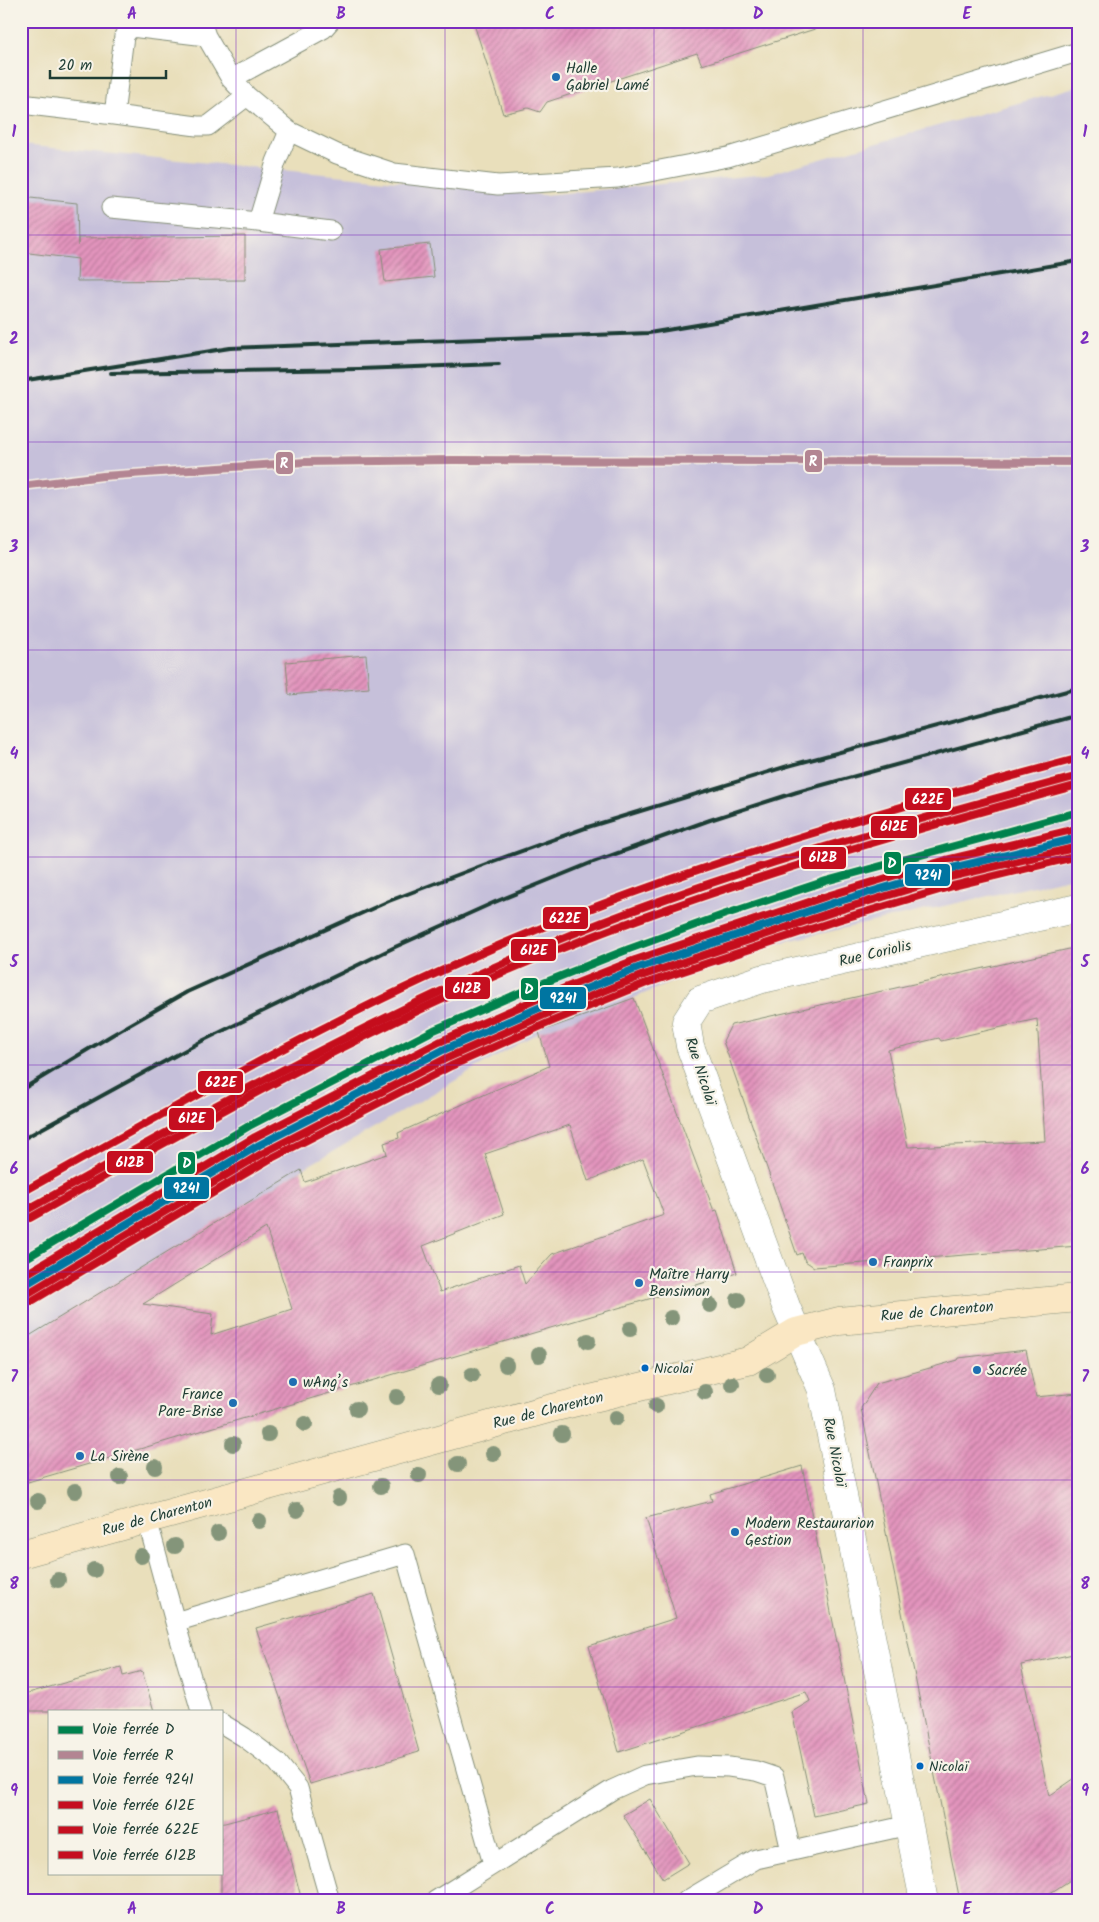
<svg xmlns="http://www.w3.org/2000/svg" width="1099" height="1922" font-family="Kalam,sans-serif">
<defs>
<pattern id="building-hatch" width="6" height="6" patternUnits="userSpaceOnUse" patternTransform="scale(1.25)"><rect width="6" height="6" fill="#e394bd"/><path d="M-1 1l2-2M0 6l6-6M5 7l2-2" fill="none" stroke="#b77a9a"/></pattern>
</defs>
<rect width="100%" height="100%" fill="#f7f3e8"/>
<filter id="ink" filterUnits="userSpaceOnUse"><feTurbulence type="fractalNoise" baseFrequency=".02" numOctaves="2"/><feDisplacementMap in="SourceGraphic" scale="10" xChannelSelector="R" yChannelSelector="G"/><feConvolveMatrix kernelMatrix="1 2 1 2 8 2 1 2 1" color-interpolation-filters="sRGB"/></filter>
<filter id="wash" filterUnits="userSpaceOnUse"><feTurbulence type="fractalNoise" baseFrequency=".0096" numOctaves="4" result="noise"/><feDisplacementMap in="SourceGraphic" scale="20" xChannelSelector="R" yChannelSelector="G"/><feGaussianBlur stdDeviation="1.12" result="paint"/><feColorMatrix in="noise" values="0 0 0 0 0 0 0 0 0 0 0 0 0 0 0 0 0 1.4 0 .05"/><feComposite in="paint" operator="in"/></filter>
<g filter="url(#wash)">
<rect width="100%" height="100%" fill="#e9dfbb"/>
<path fill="#c6c0da" d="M1078,86V876L747,950L634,998L539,1032L301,1170L21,1341V145L544,195L768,174Z"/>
<g id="blocks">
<path fill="url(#building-hatch)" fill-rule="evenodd" d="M473,21H817L818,28L702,65L697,53L547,102L540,112L528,108L503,114Z
M21,197L77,203L78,246V238L245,236V280L77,281L78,259L21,252Z
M430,244L434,277L385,282L381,249Z
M366,655L369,688L289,695L286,662Z
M1078,947V1246L814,1267L805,1261L802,1253L797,1255L723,1041L731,1025ZM1037,1019L1045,1141L908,1147L888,1050L939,1038L941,1041Z
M634,998L714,1211L717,1210L737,1273L21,1484V1341L301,1170L305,1182L387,1154L384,1143L399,1138L398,1133L549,1066L539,1032ZM570,1125L588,1181L643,1159L664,1215L552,1254L525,1284L519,1265L440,1292L423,1246L504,1214L485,1154ZM266,1228L292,1309L211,1335L213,1314L143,1304Z
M1026,1350L1036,1397L1078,1393V1653L1021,1665L1049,1796L1078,1776V1875L1038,1901H960L861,1408L877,1383L958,1360L959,1358Z
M802,1466L869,1804L814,1816L792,1712L810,1701L806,1692L619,1752L589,1646L676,1618L646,1518L712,1501L710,1494Z
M374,1594L419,1752L310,1784L256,1628Z
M121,1667L123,1676L142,1671L154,1711H21V1695Z
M650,1799L689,1863L663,1879L623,1815Z
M278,1809L302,1901H221V1824Z"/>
</g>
</g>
<g filter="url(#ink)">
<use href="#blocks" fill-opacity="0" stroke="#848e78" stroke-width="1"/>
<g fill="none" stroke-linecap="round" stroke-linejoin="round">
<g stroke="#848e78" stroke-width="21">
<path id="lane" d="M201,21L206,36L231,79L247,96L289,131L337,154L394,173L498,185L618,178L728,157L1078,52
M206,36L131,27L124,36L114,115L197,126H208L247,96
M231,79L323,29L330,21
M21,104L114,115
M111,208L258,222L331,231
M258,222L276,162L289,131
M147,1519L175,1622L201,1711
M175,1622L405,1554L493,1864
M221,1723L244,1737L277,1762L298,1788L330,1901
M435,1901L612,1790L645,1775L697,1766L729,1767L756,1771L774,1777L791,1851
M686,1901L756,1859L909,1825"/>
</g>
<g stroke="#848e78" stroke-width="29">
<path id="street" d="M924,1901L822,1390L787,1309L690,1046L686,1022L700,1000L762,979L1078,908"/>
</g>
<g stroke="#848e78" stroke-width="29">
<path id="secondary" d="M21,1554L548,1409L748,1361L796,1332L839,1321L1078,1298"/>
</g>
<use href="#lane" stroke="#fff" stroke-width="19"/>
<use href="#street" stroke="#fff" stroke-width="28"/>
<use href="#secondary" stroke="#fae7c3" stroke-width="28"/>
<path stroke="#1f3d34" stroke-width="4" d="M111,373L359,369L499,364
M21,381L230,348L649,333L1078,261
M21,1090L112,1035L187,992L389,901L491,862L588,827L788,766L1078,688
M21,1140L202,1041L395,947L495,902L593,862L710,820L797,792L1078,715"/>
<g stroke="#f7f3e8" stroke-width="11">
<path id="rail-1" d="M21,1261L249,1126L434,1030L531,988L629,949L723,915L826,881L1078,812"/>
</g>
<g stroke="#f7f3e8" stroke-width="11">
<path id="rail-2" d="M21,486L103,476L305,462L453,460L1078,462"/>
</g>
<g stroke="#f7f3e8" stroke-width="11">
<path id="rail-3" d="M21,1287L259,1145L443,1050L541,1007L638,968L833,903L948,869L1078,838"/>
</g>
<g stroke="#f7f3e8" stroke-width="11">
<path id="rail-4" d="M25,1211C186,1121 346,1031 515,958C696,879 888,827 1078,776
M25,1295L263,1153L447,1058L544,1015L641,976L836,911L950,877L1078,847"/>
</g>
<g stroke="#f7f3e8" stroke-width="11">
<path id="rail-5" d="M21,1193C182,1103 342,1011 512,940C695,863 885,810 1076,759
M21,1277L255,1137L439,1042L537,999L635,960L830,895L946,860L1076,829"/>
</g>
<g stroke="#f7f3e8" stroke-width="11">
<path id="rail-6" d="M30,1218C191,1128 352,1035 523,964C703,889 890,836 1078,785
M30,1302L268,1160L451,1066L548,1023L644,984L838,920L953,886L1078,856"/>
</g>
<use href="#rail-1" stroke="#00824e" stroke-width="8"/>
<use href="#rail-2" stroke="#b38592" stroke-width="8"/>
<use href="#rail-3" stroke="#0075a1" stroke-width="8"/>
<use href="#rail-4" stroke="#c50e1f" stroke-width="8"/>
<use href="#rail-5" stroke="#c50e1f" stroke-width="8"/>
<use href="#rail-6" stroke="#c50e1f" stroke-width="8"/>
</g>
<g fill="#84957a">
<circle cx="738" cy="1300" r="8"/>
<circle cx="710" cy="1305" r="8"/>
<circle cx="671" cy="1318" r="8"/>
<circle cx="630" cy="1329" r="8"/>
<circle cx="588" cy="1341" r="8"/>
<circle cx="539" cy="1355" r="8"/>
<circle cx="506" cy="1365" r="8"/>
<circle cx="472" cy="1375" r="8"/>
<circle cx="767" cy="1375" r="8"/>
<circle cx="732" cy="1384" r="8"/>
<circle cx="439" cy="1385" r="8"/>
<circle cx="705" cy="1392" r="8"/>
<circle cx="397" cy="1397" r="8"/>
<circle cx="656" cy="1406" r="8"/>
<circle cx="357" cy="1409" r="8"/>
<circle cx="616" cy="1418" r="8"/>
<circle cx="305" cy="1424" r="8"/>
<circle cx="268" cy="1434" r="8"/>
<circle cx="562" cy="1434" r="8"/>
<circle cx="233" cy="1444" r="8"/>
<circle cx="493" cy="1454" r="8"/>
<circle cx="458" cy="1464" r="8"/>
<circle cx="155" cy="1467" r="8"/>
<circle cx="419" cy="1475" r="8"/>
<circle cx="120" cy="1477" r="8"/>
<circle cx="381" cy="1486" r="8"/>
<circle cx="75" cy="1491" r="8"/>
<circle cx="339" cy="1498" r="8"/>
<circle cx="38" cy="1501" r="8"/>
<circle cx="297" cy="1510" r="8"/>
<circle cx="259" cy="1521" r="8"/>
<circle cx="218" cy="1533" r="8"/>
<circle cx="175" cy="1546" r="8"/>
<circle cx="141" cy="1556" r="8"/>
<circle cx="94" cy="1570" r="8"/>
<circle cx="58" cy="1580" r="8"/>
</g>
</g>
<path fill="none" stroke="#7b2cbf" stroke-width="1" stroke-opacity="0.55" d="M236,21V1901M445,21V1901M654,21V1901M863,21V1901M21,235H1078M21,442H1078M21,650H1078M21,857H1078M21,1065H1078M21,1272H1078M21,1480H1078M21,1687H1078"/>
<g fill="#1f6fb2" stroke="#f7f3e8" stroke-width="2">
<circle cx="556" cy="77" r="5"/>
<circle cx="873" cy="1262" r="5"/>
<circle cx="639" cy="1283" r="5"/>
<circle cx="977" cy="1370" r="5"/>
<circle cx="293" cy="1382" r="5"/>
<circle cx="233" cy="1403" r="5"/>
<circle cx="80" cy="1456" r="5"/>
<circle cx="735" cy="1532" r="5"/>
</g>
<g fill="#0065bd" stroke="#f7f3e8" stroke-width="2">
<circle cx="645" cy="1368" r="4.5"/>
<circle cx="920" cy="1766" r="4.5"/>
</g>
<g text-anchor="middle" stroke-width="4.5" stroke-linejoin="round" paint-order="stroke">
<g font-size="14" fill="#1f3d34" stroke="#f7f3e8" text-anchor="start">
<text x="654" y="1373">Nicolai</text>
<text x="929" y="1771">Nicolaï</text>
</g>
<g font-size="15" fill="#1f3d34" stroke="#f7f3e8" text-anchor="start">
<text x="566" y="73">Halle<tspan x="566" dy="17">Gabriel Lamé</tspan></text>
<text x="883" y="1267">Franprix</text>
<text x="649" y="1279">Maître Harry<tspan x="649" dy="17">Bensimon</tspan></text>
<text x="987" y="1375">Sacrée</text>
<text x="303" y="1387">wAng’s</text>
<text x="223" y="1399" text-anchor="end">France<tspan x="223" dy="17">Pare-Brise</tspan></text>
<text x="90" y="1461">La Sirène</text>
<text x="745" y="1528">Modern Restaurarion<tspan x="745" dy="17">Gestion</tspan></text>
</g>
<g font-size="15" fill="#1f3d34" stroke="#f7f3e8">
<text transform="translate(875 953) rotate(-13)" y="5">Rue Coriolis</text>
<text transform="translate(701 1071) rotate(72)" y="5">Rue Nicolaï</text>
<text transform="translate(937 1311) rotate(-5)" y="5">Rue de Charenton</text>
<text transform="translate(548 1410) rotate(-14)" y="5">Rue de Charenton</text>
<text transform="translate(835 1452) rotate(79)" y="5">Rue Nicolaï</text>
<text transform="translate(157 1516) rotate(-15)" y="5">Rue de Charenton</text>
</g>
</g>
<g stroke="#f7f3e8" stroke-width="2">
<rect x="804" y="449" width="19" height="24" rx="5" fill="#b38592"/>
<rect x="275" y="451" width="19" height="24" rx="5" fill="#b38592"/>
<rect x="904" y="787" width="48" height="24" rx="5" fill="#c50e1f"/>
<rect x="870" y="815" width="48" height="24" rx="5" fill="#c50e1f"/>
<rect x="800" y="846" width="47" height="24" rx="5" fill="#c50e1f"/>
<rect x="883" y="851" width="19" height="24" rx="5" fill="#00824e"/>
<rect x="904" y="863" width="47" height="24" rx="5" fill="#0075a1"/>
<rect x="542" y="906" width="47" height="24" rx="5" fill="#c50e1f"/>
<rect x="510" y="938" width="47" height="24" rx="5" fill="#c50e1f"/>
<rect x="444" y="976" width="47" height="24" rx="5" fill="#c50e1f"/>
<rect x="520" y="977" width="19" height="24" rx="5" fill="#00824e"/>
<rect x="539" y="986" width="48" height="24" rx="5" fill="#0075a1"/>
<rect x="197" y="1070" width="47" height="24" rx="5" fill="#c50e1f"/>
<rect x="168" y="1107" width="47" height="24" rx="5" fill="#c50e1f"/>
<rect x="106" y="1150" width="48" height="24" rx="5" fill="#c50e1f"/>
<rect x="177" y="1151" width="19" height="24" rx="5" fill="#00824e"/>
<rect x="163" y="1176" width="47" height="24" rx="5" fill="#0075a1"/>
</g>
<g font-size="14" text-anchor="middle" font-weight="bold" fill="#fff">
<text x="813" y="466">R</text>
<text x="284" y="468">R</text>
<text x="928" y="804">622E</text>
<text x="894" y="831">612E</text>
<text x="823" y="862">612B</text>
<text x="892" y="868">D</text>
<text x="928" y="880">9241</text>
<text x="565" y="923">622E</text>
<text x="534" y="955">612E</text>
<text x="467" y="993">612B</text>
<text x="529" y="994">D</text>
<text x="563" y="1003">9241</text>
<text x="221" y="1087">622E</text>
<text x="192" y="1123">612E</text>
<text x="130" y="1167">612B</text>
<text x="187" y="1168">D</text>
<text x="186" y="1193">9241</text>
</g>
<rect width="1099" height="1922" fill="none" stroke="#f7f3e8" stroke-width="55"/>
<rect x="48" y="1710" width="175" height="165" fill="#f7f3e8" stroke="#a1aaa0"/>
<rect x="58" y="1726" width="25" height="8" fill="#00824e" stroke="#a1aaa0"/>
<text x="92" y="1734" font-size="15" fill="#1f3d34">Voie ferrée D</text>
<rect x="58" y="1751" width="25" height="8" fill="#b38592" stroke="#a1aaa0"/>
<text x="92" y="1760" font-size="15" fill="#1f3d34">Voie ferrée R</text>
<rect x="58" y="1776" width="25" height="8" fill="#0075a1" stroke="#a1aaa0"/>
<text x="92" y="1784" font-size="15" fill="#1f3d34">Voie ferrée 9241</text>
<rect x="58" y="1801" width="25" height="8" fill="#c50e1f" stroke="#a1aaa0"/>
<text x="92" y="1810" font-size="15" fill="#1f3d34">Voie ferrée 612E</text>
<rect x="58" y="1826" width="25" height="8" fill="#c50e1f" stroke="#a1aaa0"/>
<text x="92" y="1834" font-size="15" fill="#1f3d34">Voie ferrée 622E</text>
<rect x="58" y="1851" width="25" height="8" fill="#c50e1f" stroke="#a1aaa0"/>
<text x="92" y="1860" font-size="15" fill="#1f3d34">Voie ferrée 612B</text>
<path d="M50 70v8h116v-8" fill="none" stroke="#1f3d34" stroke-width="2.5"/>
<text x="58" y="70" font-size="15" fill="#1f3d34" stroke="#f7f3e8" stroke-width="4" paint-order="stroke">20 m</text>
<rect x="28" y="28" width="1044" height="1866" fill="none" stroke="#7b2cbf" stroke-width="2"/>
<g font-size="16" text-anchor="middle" font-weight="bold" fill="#7b2cbf">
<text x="132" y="19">A</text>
<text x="341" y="19">B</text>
<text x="550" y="19">C</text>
<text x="758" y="19">D</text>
<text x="967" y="19">E</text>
<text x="14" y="137">1</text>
<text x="1085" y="137">1</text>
<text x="14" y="344">2</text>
<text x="1085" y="344">2</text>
<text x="14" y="552">3</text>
<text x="1085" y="552">3</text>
<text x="14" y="759">4</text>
<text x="1085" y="759">4</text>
<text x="14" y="967">5</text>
<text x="1085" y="967">5</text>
<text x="14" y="1174">6</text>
<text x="1085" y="1174">6</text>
<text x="14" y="1382">7</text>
<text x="1085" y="1382">7</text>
<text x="14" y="1589">8</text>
<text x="1085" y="1589">8</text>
<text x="14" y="1796">9</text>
<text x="1085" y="1796">9</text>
<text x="132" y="1914">A</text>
<text x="341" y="1914">B</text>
<text x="550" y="1914">C</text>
<text x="758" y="1914">D</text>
<text x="967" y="1914">E</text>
</g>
</svg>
